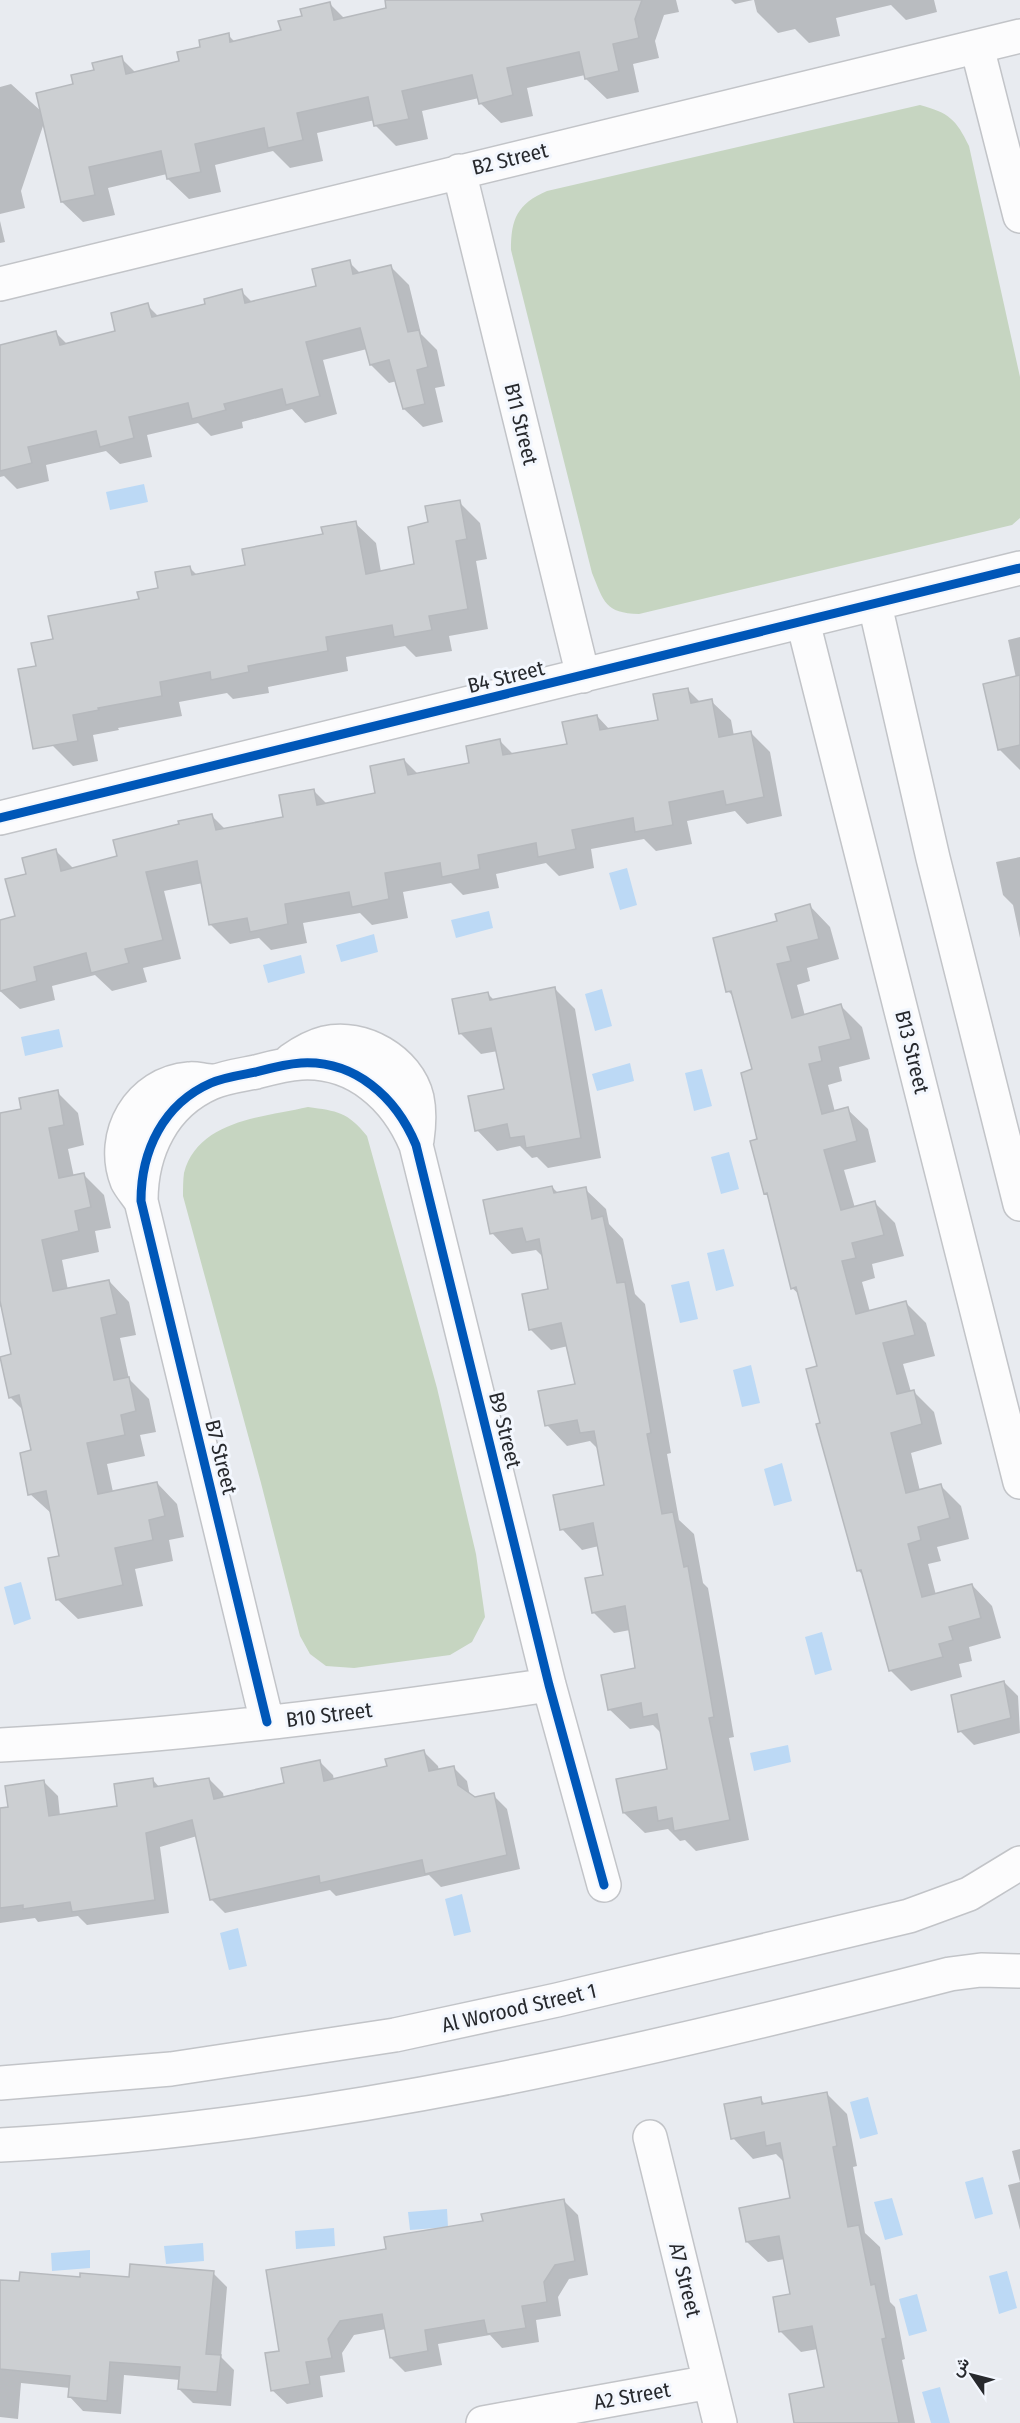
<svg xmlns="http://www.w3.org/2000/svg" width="1020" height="2423" font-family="'Fira Sans Condensed',Vazirmatn,sans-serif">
<rect width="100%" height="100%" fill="#e8ebf0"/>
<path fill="#c6d5c1" d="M920,105C949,113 956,119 969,146L1020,377V518L1012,525L639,614C605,613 604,602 592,573L511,250C511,219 517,204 547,191Z
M308,1107C337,1111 348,1112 367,1136L437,1388L476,1554L485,1617L472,1642L450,1655L354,1668L326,1666L310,1654L300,1636L261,1483L183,1196C183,1189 183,1180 184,1173C198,1120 264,1117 308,1107Z"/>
<path fill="#bcd9f5" d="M144,484L148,502L110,510L106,492Z
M627,868L637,905L620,910L609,873Z
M489,911L493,928L456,938L451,920Z
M374,934L378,952L341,962L336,945Z
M301,955L305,973L268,983L263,965Z
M602,989L612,1026L595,1031L585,994Z
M59,1029L63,1047L25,1056L21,1037Z
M630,1063L634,1081L597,1091L592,1074Z
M702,1069L712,1106L694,1111L685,1073Z
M729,1152L739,1189L721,1194L711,1157Z
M724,1249L734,1286L716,1291L707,1253Z
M689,1281L698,1319L680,1323L671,1285Z
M751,1365L760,1403L742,1407L733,1370Z
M782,1463L792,1501L774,1506L764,1469Z
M21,1582L31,1619L14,1625L4,1587Z
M822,1632L832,1670L815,1675L805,1637Z
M788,1745L791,1762L754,1771L750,1753Z
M462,1894L471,1932L454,1936L445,1899Z
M238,1928L247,1966L229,1970L220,1933Z
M868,2097L878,2134L860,2139L850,2102Z
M983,2177L993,2214L975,2219L965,2182Z
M892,2198L903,2235L885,2240L874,2202Z
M447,2209L448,2227L410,2230L408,2212Z
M334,2228L335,2246L296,2249L295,2231Z
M203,2243L204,2261L166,2264L164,2246Z
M90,2250V2268L52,2271L51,2253Z
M1007,2271L1017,2308L999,2314L989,2276Z
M917,2294L927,2331L909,2336L899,2299Z
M940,2387L950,2423H931L922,2392Z"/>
<path fill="#0003" d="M387,0H676L679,12L664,15L655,41L659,58L633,64L639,92L607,99L586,79L585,75L527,88L533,116L501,123L480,103L479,98L422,111L428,139L396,146L376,126L375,120L317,133L323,161L290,168L273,151L215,165L221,192L189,199L168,179L167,174L108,188L115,215L83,222L62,202L44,123L21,191L25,208L0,214V87L11,84L42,112L74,85L96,71L121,58L136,73L180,62L228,35L235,42L283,31L330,4L345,19L388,9Z
M731,0H753L735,4Z
M754,0H934L937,12L906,20L891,5L836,18L840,36L809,43L795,29L778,33L757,12Z
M0,221L5,242L0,243Z
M349,262L361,274L391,267L409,285L421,334L437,350L445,386L435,388L443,422L423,427L404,409L397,381L389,383L371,365L367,349L323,360L337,414L305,423L292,409L242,422L243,428L211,436L198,423L147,435L152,457L120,464L106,451L46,465L49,481L17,489L4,476L0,477V361L56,333L68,345L117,332L147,305L159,317L207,305L241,291L253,303L318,287Z
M459,502L480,523L487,559L476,561L488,629L449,636L452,651L416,657L405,646L346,657L348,671L268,687L269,693L233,699L227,693L179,702L182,716L118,728L119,730L93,735L98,761L73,766L52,745L55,640L141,600L189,567L198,576L247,566L355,523L376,543L381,572L416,565L430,524Z
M1020,637V770L1000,750L984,685L1016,678L1008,640Z
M687,689L701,703L711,701L731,720L734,736L750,732L770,752L782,816L747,824L735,811L687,821L692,844L656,851L644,839L591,849L594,868L559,876L546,863L496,874L499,888L463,895L451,883L403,892L408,918L372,925L360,913L303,923L307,943L271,950L259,938L230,944L211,925L203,883L164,891L181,959L143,968L147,982L112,991L95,975L52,986L55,1000L20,1009L0,991V922L16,918L28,875L56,851L74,869L119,857L212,816L226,830L285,818L313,790L327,804L377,794L404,760L418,774L471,764L500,741L514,755L569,745L597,716L610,730L660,721Z
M1020,857V938L1013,905L1003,895L996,862Z
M810,906L830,927L839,959L807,968L810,981L797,985L805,1016L841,1006L862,1027L870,1059L839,1067L842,1081L828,1085L835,1112L847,1109L868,1129L876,1162L844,1170L855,1208L875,1203L895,1223L904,1256L872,1264L875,1278L862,1282L870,1312L906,1303L926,1323L935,1356L903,1364L911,1392L913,1391L934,1412L942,1444L911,1453L920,1491L940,1485L961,1506L969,1539L937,1547L941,1561L928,1564L936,1595L972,1585L992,1606L1001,1638L969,1647L972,1661L959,1664L962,1677L911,1691L890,1670L865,1577L858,1570L819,1367L800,1295L792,1288L770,1198L766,1193L752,1142L759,1140L754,1070L734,997L728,991L779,922Z
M554,988L575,1009L601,1158L548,1168L537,1157L532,1158L520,1146L497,1151L477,1130L505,1091L498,1051L481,1054L460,1033L488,994L494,1000Z
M57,1092L78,1113L84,1145L68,1149L74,1177L84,1175L104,1195L111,1228L95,1231L99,1252L62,1260L68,1290L109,1281L129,1302L136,1335L120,1338L129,1379L149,1399L156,1432L140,1435L145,1456L107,1464L113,1492L157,1483L177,1504L184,1537L169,1540L173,1561L135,1569L143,1606L78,1619L57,1599L61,1557L52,1514L30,1494L32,1452L24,1411L10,1397L12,1355L3,1309L0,1306V1115L23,1110Z
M552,1187L559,1194L585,1189L606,1209L609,1224L623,1239L635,1294L645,1304L671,1453L667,1454L679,1520L694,1534L703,1583L708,1588L734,1737L729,1738L749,1840L696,1851L685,1840L680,1841L668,1829L645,1833L624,1813L669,1770L662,1734L653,1725L630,1729L609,1709L637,1669L630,1630L614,1633L593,1612L605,1576L599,1546L582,1550L562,1529L606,1486L599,1450L590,1441L567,1446L547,1425L577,1385L568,1346L551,1350L530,1329L550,1291L544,1258L536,1250L512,1254L492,1233Z
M1004,1682L1018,1696L1020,1733L974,1745L960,1731Z
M424,1752L438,1766L439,1771L453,1767L467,1781L470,1796L474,1799L493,1795L507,1809L520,1869L441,1887L429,1875L336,1896L330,1890L225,1913L211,1899L197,1836L160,1847L169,1913L87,1925L78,1916L38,1922L35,1918L0,1923V1810L9,1809L44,1782L58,1796L60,1816L118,1807L153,1780L160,1788L209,1779L223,1793L224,1798L286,1784L319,1761L333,1775L334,1780L389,1767Z
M826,2093L847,2114L857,2166L853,2167L865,2233L880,2247L890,2302L895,2307L905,2359L902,2360L915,2423H796L825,2388L818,2349L801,2352L780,2331L792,2295L785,2259L768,2262L747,2242L792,2199L785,2163L776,2154L753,2159L733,2138L760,2099L766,2105Z
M1020,2149V2230L1008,2185L1020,2182L1012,2151Z
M564,2201L578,2215L588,2275L569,2279L558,2297L561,2316L536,2320L539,2342L502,2348L490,2335L438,2344L442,2365L405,2372L391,2358L386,2329L354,2335L342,2353L345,2372L320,2376L323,2397L287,2404L272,2390L281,2352L388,2250Z
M213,2273L227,2287L221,2357L234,2370L231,2406L193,2403L179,2389L180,2380L124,2375L121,2414L83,2411L69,2396L70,2388L21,2383L18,2419L0,2417V2281L21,2283Z"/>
<path fill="#cccfd2" stroke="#b6b9bd" stroke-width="1.5" d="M385,0H642L635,19L639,38L613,44L619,71L585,79L579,52L507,68L513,95L479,104L472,75L402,91L409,119L374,126L368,97L297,113L303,140L268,148L264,128L195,144L201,172L167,179L161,151L89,167L95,195L61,202L36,93L73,84L71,75L94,70L92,63L122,56L126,74L179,61L177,52L200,47L199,40L229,33L230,42L281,30L278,21L302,16L300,9L330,2L334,20L386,8Z
M350,260L353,274L391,265L408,332L419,330L428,367L417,370L425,404L403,409L389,360L370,365L360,328L306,342L320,396L286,405L282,389L224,404L226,410L192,419L188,403L129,417L134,438L100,447L96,431L28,447L32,463L0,471V345L56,331L60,345L115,331L111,313L148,303L152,317L205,304L204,299L242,289L245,303L316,286L312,269Z
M460,500L467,539L456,541L468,609L429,616L432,630L394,637L392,625L326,637L328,651L248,666L249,672L211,680L210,672L160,682L162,696L98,708L99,710L73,715L78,741L33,749L18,669L36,666L31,643L53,639L48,616L139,599L137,592L158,588L155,572L190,566L192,575L245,565L242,549L323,534L321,527L356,521L366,574L414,564L408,527L428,522L425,506Z
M1020,675V745L998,750L983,684Z
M688,688L691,703L712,699L719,737L751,731L764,797L726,805L723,791L669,802L673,825L635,832L633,818L572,830L576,849L538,857L536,843L478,855L480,869L442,877L440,863L385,873L389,899L352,907L349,892L285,904L288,924L250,932L247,918L209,925L197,861L146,872L163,940L125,949L129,963L91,973L86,953L34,967L37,981L0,991V920L15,916L5,879L26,874L22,858L56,849L61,871L117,856L113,840L179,824L178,821L212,814L216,830L283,817L279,795L314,789L317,805L375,793L370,766L404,759L408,775L469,763L466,746L500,739L503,755L567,744L562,722L597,715L600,730L658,720L653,694Z
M810,904L819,939L787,947L791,961L777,964L792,1018L841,1004L851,1039L819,1047L822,1061L809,1064L822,1114L848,1107L857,1141L824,1150L841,1210L875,1201L884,1235L852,1243L856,1258L842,1261L856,1314L906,1301L915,1335L883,1343L897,1394L914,1390L922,1424L891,1433L906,1493L941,1484L950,1518L918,1527L921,1540L908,1544L922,1597L972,1584L981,1618L949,1627L953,1640L939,1644L943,1657L889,1671L861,1570L857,1571L816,1424L820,1423L806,1369L817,1366L796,1287L791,1289L767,1193L764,1194L750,1141L757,1139L741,1073L752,1069L731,991L726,992L713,938L777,921L775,914Z
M555,987L581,1138L526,1148L524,1136L510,1138L507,1124L475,1131L468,1096L504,1089L491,1028L459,1034L452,999L488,992L490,1000Z
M58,1090L64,1125L49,1128L59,1178L84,1173L91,1207L75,1211L79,1231L42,1240L53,1291L109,1280L117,1314L101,1318L114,1380L129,1377L136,1411L121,1415L125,1435L87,1443L98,1494L157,1482L165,1516L149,1520L153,1540L115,1548L123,1585L56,1600L48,1558L59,1556L46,1491L28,1495L20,1453L31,1450L19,1395L9,1398L0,1357L11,1354L0,1301V1113L21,1109L19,1098Z
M552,1186L554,1193L586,1187L592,1219L603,1216L617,1283L625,1282L651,1433L647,1434L662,1514L673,1512L684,1567L688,1566L714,1717L709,1718L730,1820L674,1831L672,1818L658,1821L656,1807L623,1813L616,1779L667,1769L657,1714L643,1717L641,1703L608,1710L601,1675L635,1668L625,1606L592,1613L585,1578L603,1575L593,1523L560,1530L553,1495L604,1485L594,1431L580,1433L577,1420L545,1426L538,1391L575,1384L561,1323L529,1330L522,1294L548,1289L539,1239L526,1242L522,1228L490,1234L483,1200Z
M1004,1681L1011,1718L958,1732L951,1695Z
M424,1750L429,1771L454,1766L458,1785L475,1797L494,1793L507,1855L425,1874L422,1860L320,1883L319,1876L210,1900L192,1820L146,1833L155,1900L72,1912L70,1902L23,1909V1905L0,1908V1808L8,1807L5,1786L44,1780L49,1816L117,1806L114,1784L153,1778L154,1787L209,1778L214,1799L284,1783L281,1768L320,1760L324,1781L387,1766L385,1759Z
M827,2092L837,2146L833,2147L848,2227L859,2225L871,2285L875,2284L886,2338L882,2339L899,2423H794L789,2394L824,2387L812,2326L779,2332L773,2297L790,2294L779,2236L746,2242L739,2208L790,2198L780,2143L766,2146L764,2132L731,2139L724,2104L761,2097L762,2104Z
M564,2199L575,2261L555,2265L544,2282L547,2302L522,2306L526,2328L487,2334L484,2320L425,2330L428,2351L390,2358L382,2314L340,2321L328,2339L332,2358L306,2362L310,2384L271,2391L265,2353L279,2351L266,2270L386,2249L384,2237L483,2221L481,2214Z
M130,2264L214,2271L206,2354L221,2355L217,2392L178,2389L180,2367L110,2362L107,2401L68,2397L70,2376L0,2369V2280L19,2281L20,2272L80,2277V2273L129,2277Z"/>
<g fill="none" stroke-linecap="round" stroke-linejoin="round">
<g stroke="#c2c4c8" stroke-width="36">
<path id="minor" d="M977,47L1020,216
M459,171L583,676
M0,284L1020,36
M875,605L933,858L1020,1204
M803,622L1020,1482
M0,818L1020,568
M291,1060C301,1053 313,1046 325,1043C362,1034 408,1060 417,1098C420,1112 419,1126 417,1140
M140,1200C136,1194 130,1187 127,1181C109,1135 139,1083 189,1079C196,1078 204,1081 212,1081
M267,1722L141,1201C141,1151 163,1104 211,1083C225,1077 241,1075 256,1072C271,1068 285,1064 301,1063C355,1060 396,1097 416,1145L549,1685L604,1885
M0,1745C184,1736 367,1712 549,1685
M0,2083L171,2069L395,2035L557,2000L909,1916L969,1894L1020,1863
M650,2137L720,2423
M0,2145C323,2128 638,2054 950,1974L981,1970L1020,1971
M483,2423L710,2382"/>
</g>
<use href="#minor" stroke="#fcfcfd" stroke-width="33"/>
<g stroke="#f3f7fe" stroke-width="13">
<path id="cycleway" d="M0,818L1020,568
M267,1722L141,1201C141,1151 163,1104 211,1083C225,1077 241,1075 256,1072C271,1068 285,1064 301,1063C355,1060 396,1097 416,1145L549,1685L604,1885"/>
</g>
<use href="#cycleway" stroke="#0057b8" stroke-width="9"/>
</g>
<g text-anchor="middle" stroke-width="6" stroke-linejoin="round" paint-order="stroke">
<g font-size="21" fill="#27292d" stroke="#f3f7fe">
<text transform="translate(510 159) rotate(-14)" y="7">B2 Street</text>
<text transform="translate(521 424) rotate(76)" y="7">B11 Street</text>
<text transform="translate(506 677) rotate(-14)" y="7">B4 Street</text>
<text transform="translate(912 1052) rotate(76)" y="7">B13 Street</text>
<text transform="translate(505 1430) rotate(76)" y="7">B9 Street</text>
<text transform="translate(221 1457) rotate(76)" y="7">B7 Street</text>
<text transform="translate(329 1715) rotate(-7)" y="7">B10 Street</text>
<text transform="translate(519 2008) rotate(-13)" y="7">Al Worood Street 1</text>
<text transform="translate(685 2280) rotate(76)" y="7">A7 Street</text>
<text transform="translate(632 2396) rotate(-10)" y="7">A2 Street</text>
</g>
</g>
<g transform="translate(972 2375) rotate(305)" stroke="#f3f7fe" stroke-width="4.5" paint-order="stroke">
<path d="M0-4.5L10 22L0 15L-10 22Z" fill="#27292d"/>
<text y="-9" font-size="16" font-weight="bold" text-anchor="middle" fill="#27292d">ش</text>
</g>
</svg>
